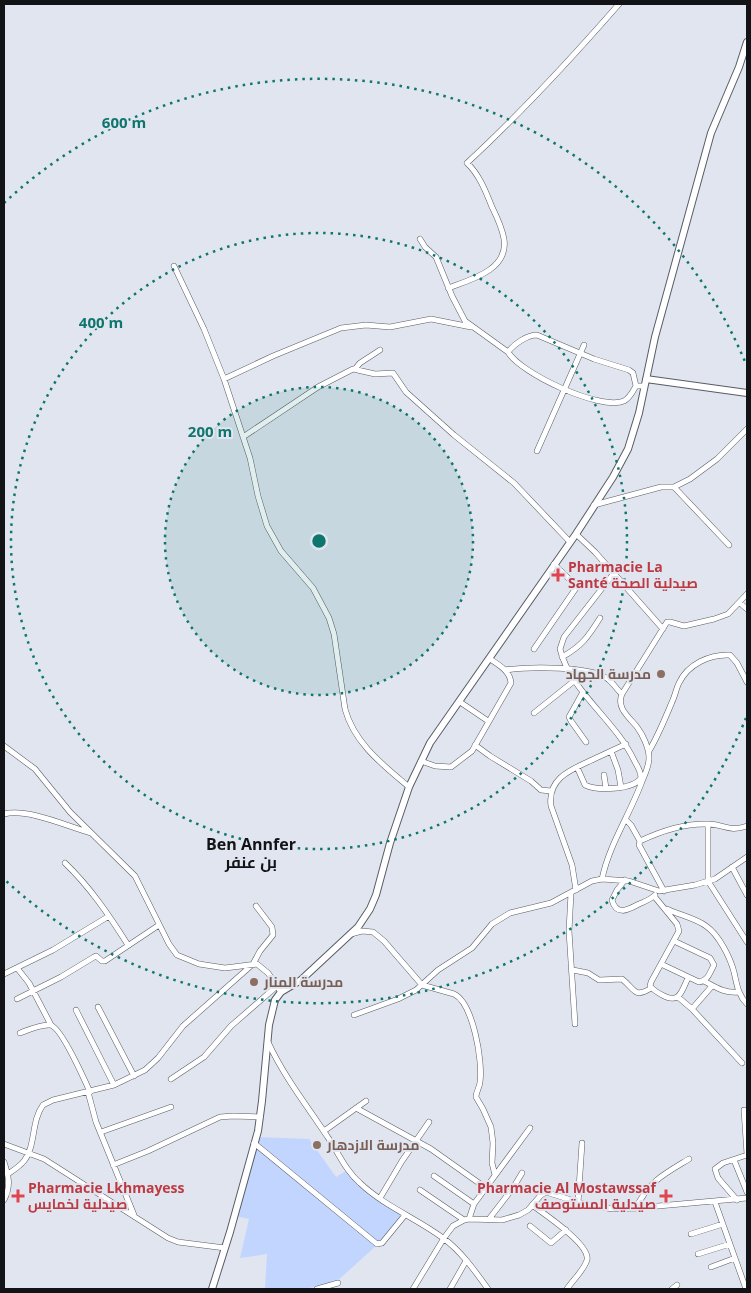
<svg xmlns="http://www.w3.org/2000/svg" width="751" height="1293" font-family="'Open Sans',Cairo,sans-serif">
<rect width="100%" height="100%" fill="#e0e5ef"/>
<path fill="#c1d5ff" d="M256,1137L309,1139L336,1177L346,1171L373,1195L405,1216L377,1245L335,1283L303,1289H265L267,1254L240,1258L249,1219L236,1216Z"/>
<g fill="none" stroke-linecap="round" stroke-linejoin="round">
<g stroke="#585c65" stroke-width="6">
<path id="minor" d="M420,239L425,247L436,257L452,296L465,321L508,352
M174,266L204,329L224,379L250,458L258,496L267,526L281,551L313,588L329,618L334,634L345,709C354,743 383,765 409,787
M448,288C470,280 509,270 504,239C502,228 497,217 492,207C486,192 479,174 467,163C521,113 571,59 619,4
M355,369L360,363L380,350
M224,379L273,356L341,328L366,325L390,327L431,319L471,327
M636,386L633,373L629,370L594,359L537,335C527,335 514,344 508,352C520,373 600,411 624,401C630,398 633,391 636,386H644
M243,437L318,387L353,369L375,374L393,373L406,392L454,435L514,483L570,542
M537,451L584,345
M674,487L729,545
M594,505L661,487H674L690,479L717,459L747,429
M576,534L595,552L663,629
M740,603L747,609
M534,649L576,588L573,583L554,564
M562,657C582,646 588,637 600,618
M505,670C527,667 593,665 609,680C614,684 617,690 622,694
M583,692L569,717L571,721L586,742
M460,702L488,721
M534,713L574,681
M475,745L490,756L531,781L541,790L551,791
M4,746L35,769L70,812L135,876L169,944L177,955L199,964L225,968L257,964L268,973L281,992
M611,751L618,770L621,787
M649,751C658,736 665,719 672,702C675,696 676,689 679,683C688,664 710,654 730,655L737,663L747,682
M421,761L435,766L451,767L472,751L511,683C510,671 499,665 490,659
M577,767L585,785C597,791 633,790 641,778C641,771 637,766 634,760C615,720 570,691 560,649L564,637L614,573
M604,775L606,788
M4,814C28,808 66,826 91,833
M626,820L631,825L640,841
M708,824V881L747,942
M65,863C90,887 109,915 128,945
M732,867L747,895
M602,879C609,845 629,816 641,784C644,776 649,767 649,758C649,748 643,735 637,727C629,717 616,708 622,694L667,622H670L684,626L714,619L728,614L747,594
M625,880L617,890L612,900C616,915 626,911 637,905C643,902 650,900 655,895
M576,890L572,865L551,806C547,777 573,769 594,759C605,754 615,749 626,744
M664,891L639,845L640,841C661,831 685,823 709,824C726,825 729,832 747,826
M571,893L569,931L575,1024
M654,896L677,924L679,931L651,982L650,986C654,991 658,993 664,996C680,1004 682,990 688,978
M667,909C679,915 695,918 706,926C719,935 730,957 734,972C737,985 738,995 747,1004
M351,934L362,931L373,932L384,941L422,985L454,994C473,1003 483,1061 480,1082C480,1087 476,1091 476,1097L483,1109L491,1127L493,1143L492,1163L495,1175
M661,964L699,982C708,981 710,972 714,965L710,958L674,941
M17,968L29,983L51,1025
M573,970L588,973L599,980L622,979C635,989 634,999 651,988
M4,974L53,950L109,916
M704,981C715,987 726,994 739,992
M678,997L692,1009L742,1063
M17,999L61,977L94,957L96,956L102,961H105L159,925
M98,1007L134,1076
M692,1009L712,986
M76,1010L114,1085
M354,1015L398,999L416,990L438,970L472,948L492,924L510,913L551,903L592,881L602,879L629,881L659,891L695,885L715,879L747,857
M20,1033C28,1030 41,1024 50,1025C61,1026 85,1081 90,1092
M268,1042C284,1077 308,1107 329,1139C339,1154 346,1171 360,1183C384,1206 416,1218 443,1238C461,1251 475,1271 488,1289
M171,1079L204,1057L231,1026L277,986
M88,1092L96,1122L134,1215
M356,1108L431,1149L486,1188
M744,1110L747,1154
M324,1131L366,1101
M101,1132L171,1107
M254,1143L377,1244L382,1243L405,1215
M4,1144L44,1159L168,1238L178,1242L225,1248
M734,1160L747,1192
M4,1162C9,1177 11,1186 4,1200
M113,1165L148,1151L220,1117L233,1116L260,1117
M8,1174C14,1170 20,1166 24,1161C36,1146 31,1121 43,1105L53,1100L114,1085L145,1070L158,1058L183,1026L253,964L260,951L273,935L272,927L256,906
M434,1176L474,1204
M420,1190L464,1220
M380,1198L402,1161L429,1122
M737,1200L718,1178L715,1169L723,1163L747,1155
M715,1202L746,1289
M578,1203L582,1143
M532,1205C543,1213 591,1245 587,1260C584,1270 573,1280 567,1289
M636,1208C649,1181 664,1174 689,1159
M469,1219L474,1204L530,1128
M489,1219L513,1188L522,1173
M530,1226L551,1243L566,1230
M691,1234L723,1224
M698,1254L730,1244
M711,1267L735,1258
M317,1289L338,1283
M413,1289L444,1238L453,1226L464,1220L469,1219L502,1220L519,1215L528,1210L541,1195L546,1192L587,1205L613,1209L636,1208L747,1198
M450,1289L466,1261
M672,1289L677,1285"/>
</g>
<g stroke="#585c65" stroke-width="8">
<path id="tertiary" d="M646,379L747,393
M212,1289L230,1232L258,1131L262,1101L269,1025L275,1000L281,992L301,980L358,927L370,909L376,895L390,843L409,787L430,743L576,534L613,477L628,449L639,413L655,337L711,133L739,67L747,42"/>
</g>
<use href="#minor" stroke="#fff" stroke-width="5"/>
<use href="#tertiary" stroke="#fff" stroke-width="6"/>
</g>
<circle cx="319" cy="541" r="154" fill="#0f766e" fill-opacity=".12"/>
<g fill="none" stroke="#0f766e" stroke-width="2.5" stroke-dasharray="2.5 5">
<circle cx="319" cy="541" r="154"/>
<circle cx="319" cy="541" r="308"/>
<path d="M746 718A462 462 0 0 1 4 879M4 203A462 462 0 0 1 746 364"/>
</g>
<g fill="#e0444e" stroke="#e0e5ef" stroke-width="2">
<path d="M555.5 567.5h5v5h5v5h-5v5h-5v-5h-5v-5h5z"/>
<path d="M15.5 1188.5h5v5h5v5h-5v5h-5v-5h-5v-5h5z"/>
<path d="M663.5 1188.5h5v5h5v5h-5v5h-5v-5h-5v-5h5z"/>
</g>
<g fill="#8d6e63" stroke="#e0e5ef" stroke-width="2">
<circle cx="661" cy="674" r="5"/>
<circle cx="254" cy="982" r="5"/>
<circle cx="317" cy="1145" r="5"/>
</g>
<g text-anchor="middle" stroke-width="4" stroke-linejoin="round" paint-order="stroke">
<g font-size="14" font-weight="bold" fill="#be3a42" stroke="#e0e5ef" text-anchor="start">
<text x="568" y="572">Pharmacie La<tspan x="568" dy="16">Santé صيدلية الصحة</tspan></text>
<text x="28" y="1193">Pharmacie Lkhmayess<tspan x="28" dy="16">صيدلية لخمايس</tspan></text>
<text x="656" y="1193" text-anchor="end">Pharmacie Al Mostawssaf<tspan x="656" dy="16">صيدلية المستوصف</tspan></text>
</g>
<g font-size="14" font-weight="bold" fill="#785e54" stroke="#e0e5ef" text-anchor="start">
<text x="651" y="679" text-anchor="end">مدرسة الجهاد</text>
<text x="264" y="987">مدرسة المنار</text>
<text x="327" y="1150">مدرسة الازدهار</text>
</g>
<g font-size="16" font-weight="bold" fill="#111316" stroke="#e0e5ef">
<text x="251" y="850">Ben Annfer<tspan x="251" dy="18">بن عنفر</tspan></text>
</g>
</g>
<circle cx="319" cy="541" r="8" fill="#0f766e" stroke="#e0e5ef" stroke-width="2.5"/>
<g font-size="15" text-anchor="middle" font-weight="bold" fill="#0f766e" stroke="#e0e5ef" stroke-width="4" stroke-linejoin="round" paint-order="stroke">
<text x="124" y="128">600 m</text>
<text x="101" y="328">400 m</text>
<text x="210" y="437">200 m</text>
</g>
<rect width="751" height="1293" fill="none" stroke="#111316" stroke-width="10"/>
</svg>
